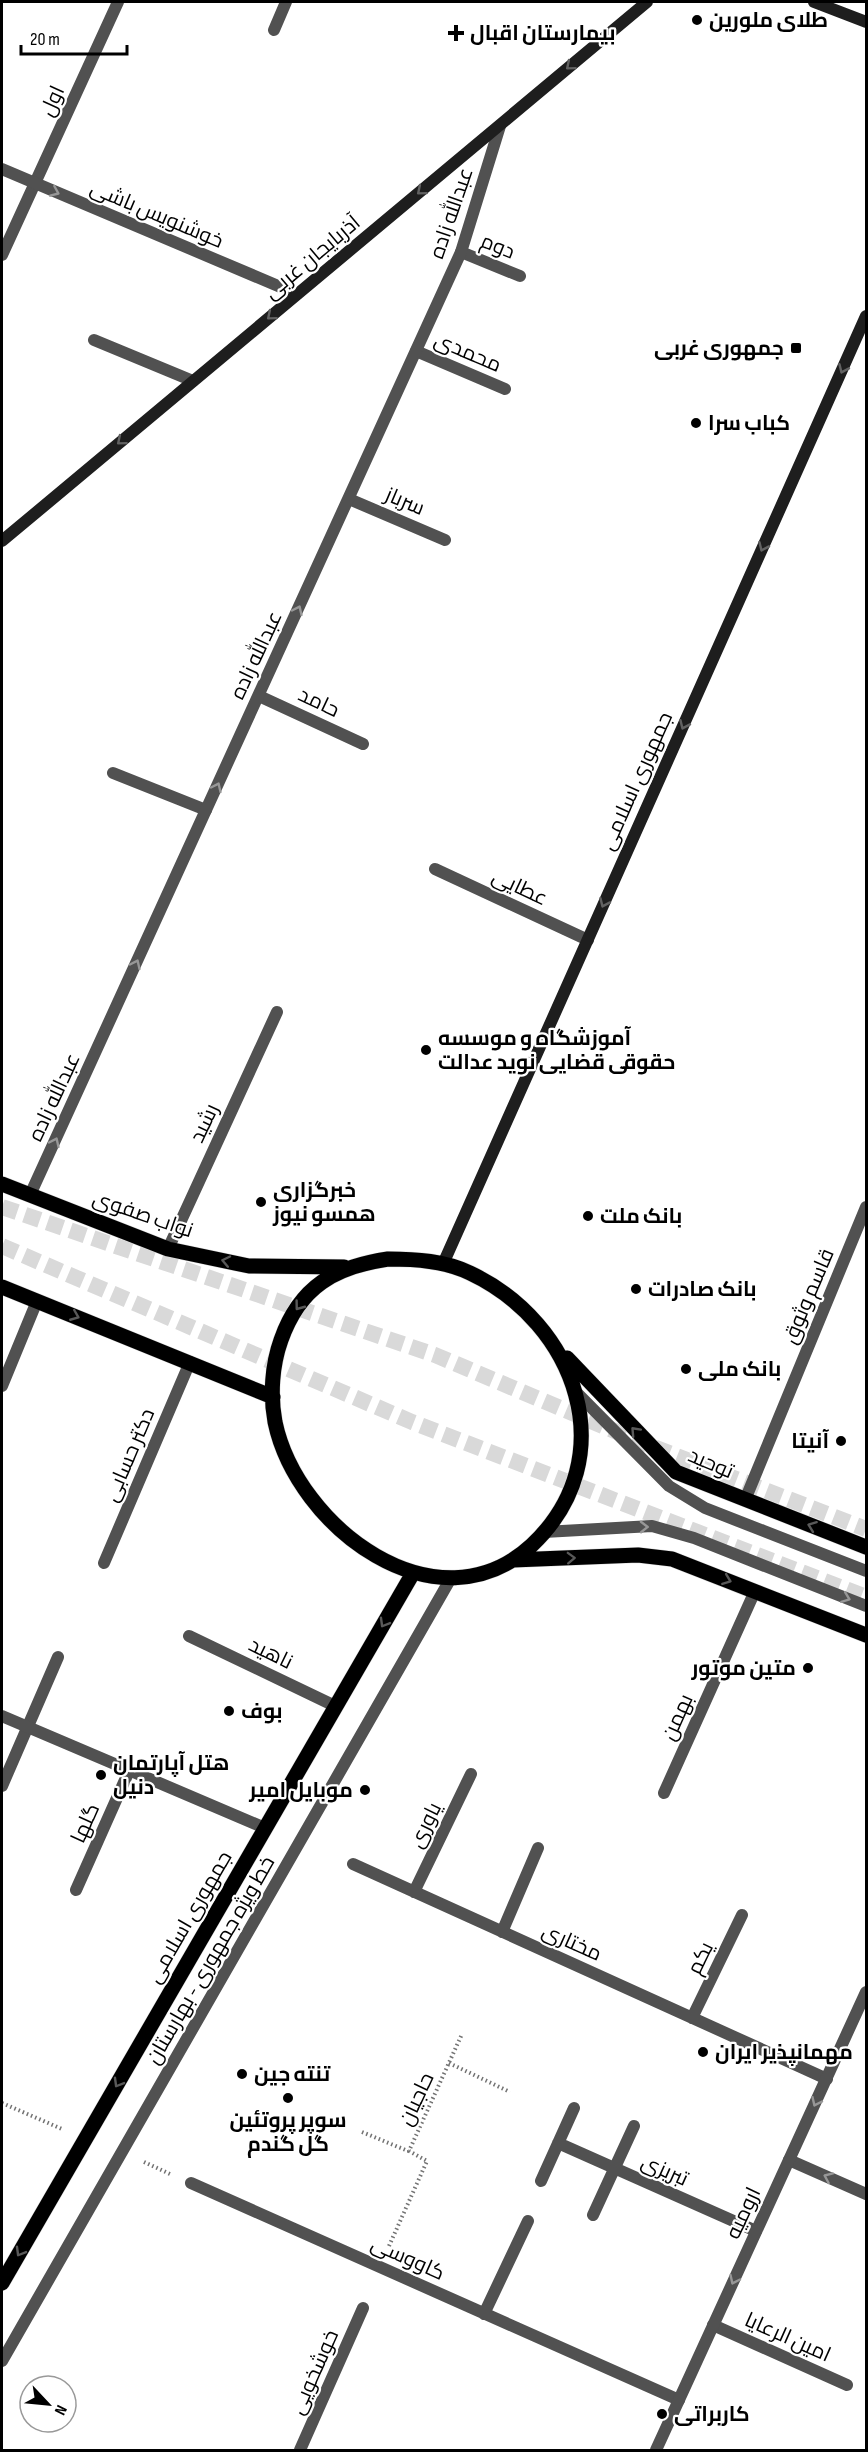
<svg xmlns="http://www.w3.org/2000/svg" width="868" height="2452" font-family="'Sofia Sans Condensed',Cairo,sans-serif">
<rect width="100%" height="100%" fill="#fff"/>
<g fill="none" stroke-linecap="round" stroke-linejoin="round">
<path stroke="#d9d9d9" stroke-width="16" stroke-dasharray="16 8" stroke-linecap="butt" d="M2,1207L435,1355L643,1443L866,1529
M2,1246L412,1422L866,1597"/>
<g stroke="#dbdbdb" stroke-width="16">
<path id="primary" d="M2,1184L168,1249L249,1266L344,1267
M388,1259C416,1259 445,1261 470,1273C576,1323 625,1457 532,1545C437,1633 297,1527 275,1422C270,1395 272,1365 281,1340C300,1286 335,1267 388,1259Z
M2,1287L273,1397
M567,1358L676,1472L866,1547
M513,1560L638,1555L672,1559L866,1635
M2,2283L413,1573"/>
</g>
<path stroke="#737373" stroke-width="4" stroke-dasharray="1.5 3" stroke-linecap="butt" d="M449,2063L510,2092
M2,2103L62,2129
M362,2132L408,2151
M144,2162L170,2174
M389,2246L427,2161L409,2151L462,2034"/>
<path stroke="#515151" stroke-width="12" d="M274,30L286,2
M461,252L520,276
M2,255L118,2
M94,340L193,381
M416,351L505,389
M349,499L445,540
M259,696L363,744
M113,773L206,810
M435,869L588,940
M2,1386L37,1301
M576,1392L669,1486L705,1508L866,1571
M544,1532L652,1526L694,1538L866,1606
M104,1563L190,1362
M189,1636L335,1706
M2,1786L58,1657
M664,1793L755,1591
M76,1890L129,1771
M2,2361L451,1578"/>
<path stroke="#515151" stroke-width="12" d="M2,169L297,294
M30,1195L461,252L500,126
M168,1249L277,1012
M745,1500L866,1207
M2,1716L265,1828
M353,1864L827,2079
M414,1892L471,1774
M502,1932L538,1848
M692,2018L742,1915
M558,2143L756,2231
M789,2160L866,2194
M541,2181L574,2108
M191,2183L679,2400
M593,2215L634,2126
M484,2314L528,2221
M713,2325L847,2385
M300,2450L363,2308"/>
<path stroke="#515151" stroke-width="12" d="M656,2450L866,1992"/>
<path stroke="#1e1e1e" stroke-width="12" d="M814,2L866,22
M2,541L647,2
M443,1264L866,316"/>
<use href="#primary" stroke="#000" stroke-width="15"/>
</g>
<defs><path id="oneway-chevron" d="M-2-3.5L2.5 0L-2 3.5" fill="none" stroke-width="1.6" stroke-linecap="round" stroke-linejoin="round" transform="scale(1.5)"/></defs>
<g stroke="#626262">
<use href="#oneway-chevron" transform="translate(570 66) rotate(140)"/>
<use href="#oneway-chevron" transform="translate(421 191) rotate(140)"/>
<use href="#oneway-chevron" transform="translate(271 316) rotate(140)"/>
<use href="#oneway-chevron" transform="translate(843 369) rotate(114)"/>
<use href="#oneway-chevron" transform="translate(121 441) rotate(140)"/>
<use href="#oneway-chevron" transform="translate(763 547) rotate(114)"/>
<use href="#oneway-chevron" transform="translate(684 725) rotate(114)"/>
<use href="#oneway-chevron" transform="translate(604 903) rotate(114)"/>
</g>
<g stroke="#979797">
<use href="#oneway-chevron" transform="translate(55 192) rotate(23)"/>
<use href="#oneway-chevron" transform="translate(298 610) rotate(-65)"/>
<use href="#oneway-chevron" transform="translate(217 787) rotate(-65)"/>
<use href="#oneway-chevron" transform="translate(136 964) rotate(-65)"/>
<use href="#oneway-chevron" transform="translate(55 1142) rotate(-65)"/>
<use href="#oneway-chevron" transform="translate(644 1527) rotate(-1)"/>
<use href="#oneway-chevron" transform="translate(846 1598) rotate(21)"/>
<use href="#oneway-chevron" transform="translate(816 2102) rotate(115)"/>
<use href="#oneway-chevron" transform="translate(828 2177) rotate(-156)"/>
<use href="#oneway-chevron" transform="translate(734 2280) rotate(115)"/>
</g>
<g stroke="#595959">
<use href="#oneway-chevron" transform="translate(226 1261) rotate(-168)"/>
<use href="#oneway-chevron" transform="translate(299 1306) rotate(127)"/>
<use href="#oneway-chevron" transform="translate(75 1316) rotate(22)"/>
<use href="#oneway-chevron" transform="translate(635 1431) rotate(-133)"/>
<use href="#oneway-chevron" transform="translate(812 1526) rotate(-159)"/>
<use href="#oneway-chevron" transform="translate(571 1558) rotate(-2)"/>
<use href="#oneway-chevron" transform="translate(727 1580) rotate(21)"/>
<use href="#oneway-chevron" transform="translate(384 1623) rotate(120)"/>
<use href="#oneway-chevron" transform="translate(118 2083) rotate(120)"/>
<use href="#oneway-chevron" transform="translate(20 2252) rotate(120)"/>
</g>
<g fill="#000" stroke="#fff" stroke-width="2">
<circle cx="697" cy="20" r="6"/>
<path d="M453 24h6v6h6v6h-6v6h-6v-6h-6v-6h6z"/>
<rect x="790" y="342" width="12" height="12" rx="3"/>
<circle cx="696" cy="423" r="6"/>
<circle cx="426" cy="1050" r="6"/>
<circle cx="261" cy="1202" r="6"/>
<circle cx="588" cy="1216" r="6"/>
<circle cx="636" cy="1289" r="6"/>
<circle cx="686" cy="1369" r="6"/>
<circle cx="841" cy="1441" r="6"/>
<circle cx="808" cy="1668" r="6"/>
<circle cx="229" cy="1711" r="6"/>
<circle cx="101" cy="1775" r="6"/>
<circle cx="365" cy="1790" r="6"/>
<circle cx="703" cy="2052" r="6"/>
<circle cx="242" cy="2074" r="6"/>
<circle cx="288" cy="2098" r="6"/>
<circle cx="662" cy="2414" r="6"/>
</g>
<g text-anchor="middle" stroke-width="4.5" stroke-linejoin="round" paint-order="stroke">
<g font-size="21" font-weight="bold" fill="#000" stroke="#fff" text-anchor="start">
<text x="709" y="27">طلای ملورین</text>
<text x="470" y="40">بیمارستان اقبال</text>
<text x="784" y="355" text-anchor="end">جمهوری غربی</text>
<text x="708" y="430">کباب سرا</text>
<text x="438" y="1045">آموزشگاه و موسسه<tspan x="438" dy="24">حقوقی قضایی نوید عدالت</tspan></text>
<text x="273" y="1197">خبرگزاری<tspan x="273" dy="24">همسو نیوز</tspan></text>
<text x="600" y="1223">بانک ملت</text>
<text x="648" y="1296">بانک صادرات</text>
<text x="698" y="1376">بانک ملی</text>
<text x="829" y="1448" text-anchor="end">آنیتا</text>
<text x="796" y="1675" text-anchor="end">متین موتور</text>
<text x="241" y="1718">بوف</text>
<text x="113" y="1770">هتل آپارتمان<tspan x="113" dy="24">دنیل</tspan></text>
<text x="353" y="1797" text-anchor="end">موبایل امیر</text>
<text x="715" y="2059">مهمانپذیر ایران</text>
<text x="254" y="2081">تنته جین</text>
<text x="288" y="2127" text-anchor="middle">سوپر پروتئین<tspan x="288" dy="24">گل گندم</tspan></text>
<text x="674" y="2421">کاربراتی</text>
</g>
<g font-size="21" fill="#000" stroke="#fff">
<text transform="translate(52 101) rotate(-66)" y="7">اول</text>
<text transform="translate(451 213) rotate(-71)" y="7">عبدالله زاده</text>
<text transform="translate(157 214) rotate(23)" y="7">خوشنویس باشی</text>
<text transform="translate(498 246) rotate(22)" y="7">دوم</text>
<text transform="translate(312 257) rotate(-40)" y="7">آذربایجان غربی</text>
<text transform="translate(468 352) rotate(23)" y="7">محمدی</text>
<text transform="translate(405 501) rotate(23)" y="7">سرباز</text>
<text transform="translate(256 655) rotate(-65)" y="7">عبدالله زاده</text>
<text transform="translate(319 702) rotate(25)" y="7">حامد</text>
<text transform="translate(636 781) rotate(-66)" y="7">جمهوری اسلامی</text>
<text transform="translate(520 887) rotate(25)" y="7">عطایی</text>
<text transform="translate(54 1097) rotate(-65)" y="7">عبدالله زاده</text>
<text transform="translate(204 1123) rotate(-65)" y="7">رشید</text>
<text transform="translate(143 1214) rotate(19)" y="7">نواب صفوی</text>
<text transform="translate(808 1296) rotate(-67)" y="7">قاسم وثوق</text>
<text transform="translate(129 1455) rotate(-67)" y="7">دکتر حسابی</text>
<text transform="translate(711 1463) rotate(23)" y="7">توحید</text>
<text transform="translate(271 1653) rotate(26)" y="7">ناهید</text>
<text transform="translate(677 1717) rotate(-66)" y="7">بهمن</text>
<text transform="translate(85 1823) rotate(-66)" y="7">گلها</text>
<text transform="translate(425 1825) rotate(-64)" y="7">یاوری</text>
<text transform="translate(189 1917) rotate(-60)" y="7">جمهوری اسلامی</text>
<text transform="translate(572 1942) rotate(24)" y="7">مختاری</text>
<text transform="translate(700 1958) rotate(-64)" y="7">یکم</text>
<text transform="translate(210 1960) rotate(-60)" y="7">خط ویژه جمهوری - بهارستان</text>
<text transform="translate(416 2099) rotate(-65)" y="7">حاجیان</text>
<text transform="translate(665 2170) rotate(24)" y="7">تبریزی</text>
<text transform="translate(743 2213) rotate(-65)" y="7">ارومیه</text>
<text transform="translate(408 2258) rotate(24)" y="7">کاووسی</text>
<text transform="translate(788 2337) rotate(24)" y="7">امین الرعایا</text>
<text transform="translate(314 2372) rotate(-66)" y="7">خوشخویی</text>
</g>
</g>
<rect width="868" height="2452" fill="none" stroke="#000000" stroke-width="6"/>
<g transform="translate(48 2404) rotate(116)"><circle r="28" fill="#ffffff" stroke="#999999" stroke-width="1.5"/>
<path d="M0-4.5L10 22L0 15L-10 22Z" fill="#000000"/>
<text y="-9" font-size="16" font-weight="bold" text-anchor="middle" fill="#000000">N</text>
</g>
<path d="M21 45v9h106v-9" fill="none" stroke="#000000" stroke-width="3"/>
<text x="30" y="45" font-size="18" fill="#000000" stroke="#ffffff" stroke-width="4.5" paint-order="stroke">20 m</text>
</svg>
